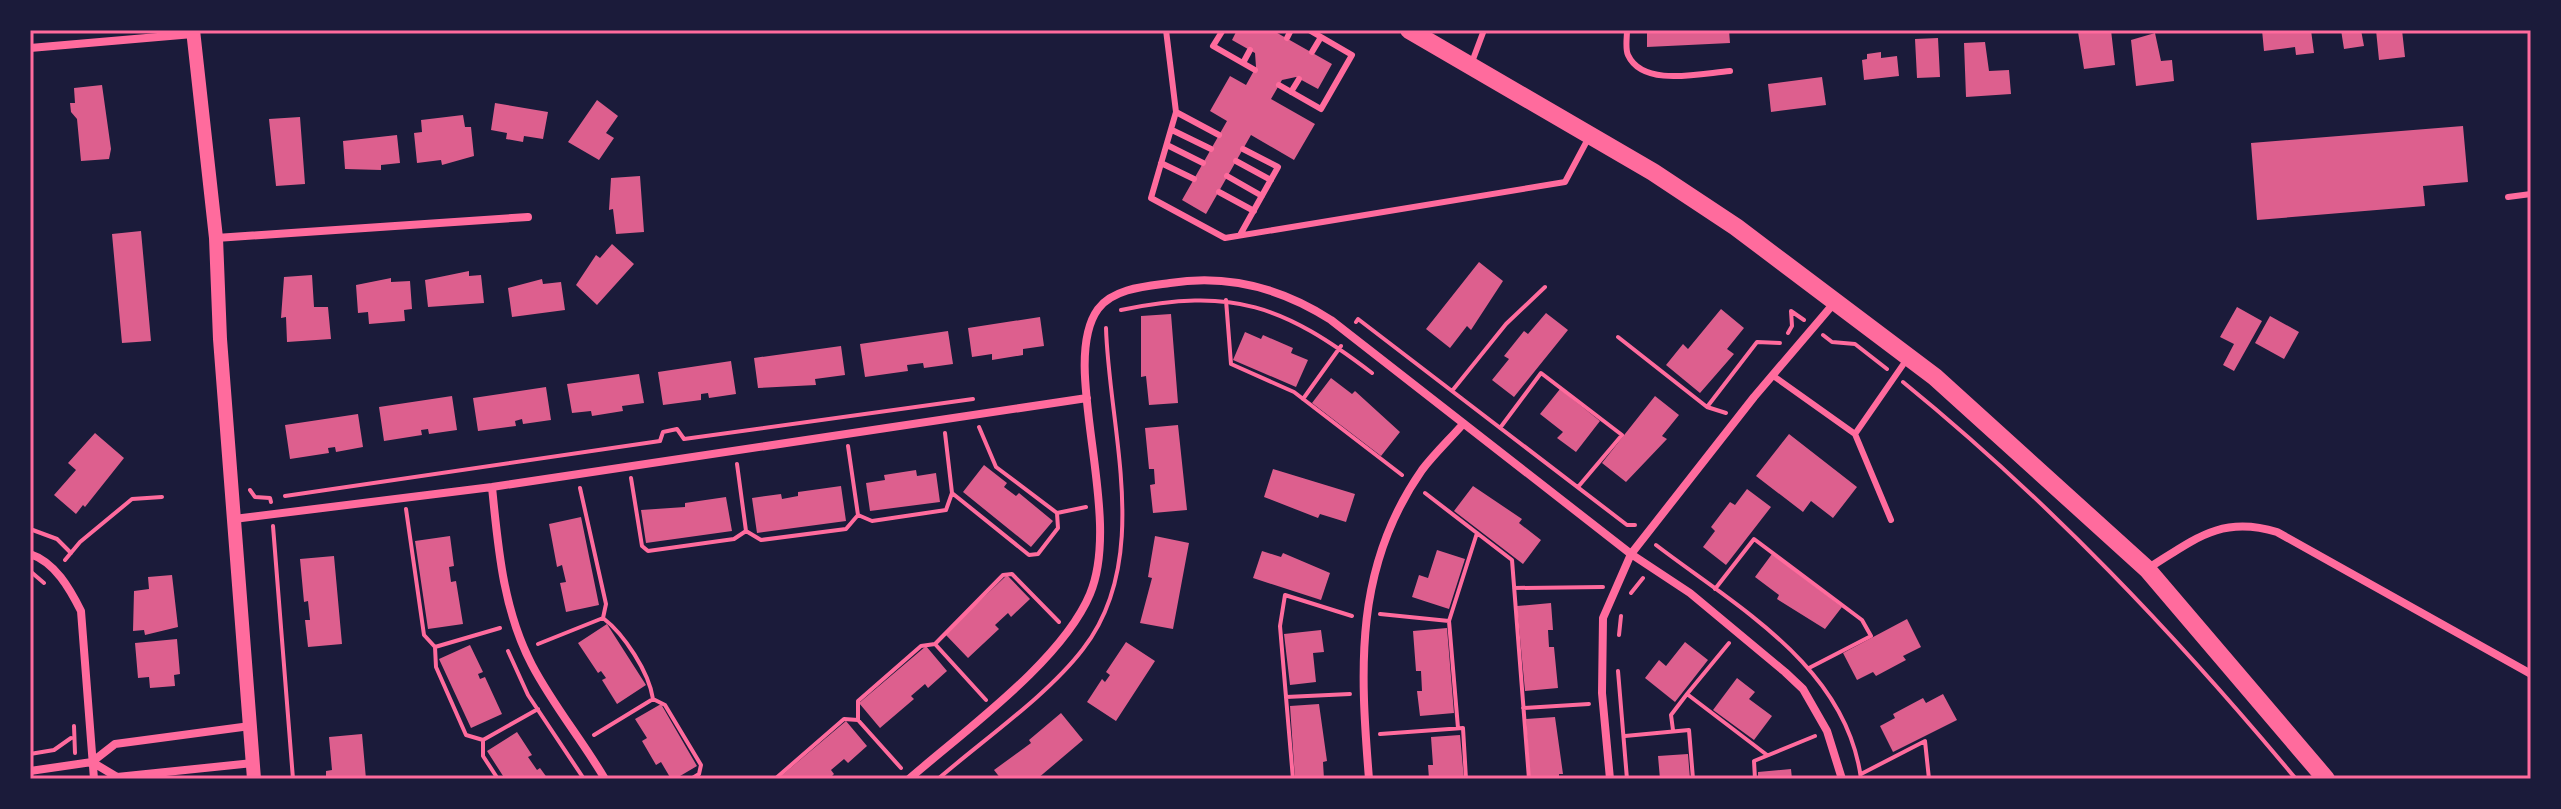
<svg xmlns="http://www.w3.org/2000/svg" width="2561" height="809" font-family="Cabin,sans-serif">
<rect width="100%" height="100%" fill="#1b1b3a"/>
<path fill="#dd5f8e" d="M1237,30H1272L1332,64L1318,89L1296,77L1282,80L1271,99L1315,124L1294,160L1251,135L1206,214L1182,200L1227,121L1210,111L1230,76L1246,85L1256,67L1255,53L1232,40Z
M1647,30H1729L1730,43L1647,47Z
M2088,30H2111L2115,65L2084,69L2078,32Z
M2262,30H2311L2314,53L2296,55L2295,47L2264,51Z
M2341,30H2361L2364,46L2344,49Z
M2376,30H2402L2405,57L2379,60Z
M2155,33L2161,61L2172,60L2174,81L2136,86L2131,40Z
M1938,38L1940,77L1917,78L1915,39Z
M1985,42L1989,71L2009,70L2011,94L1966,97L1964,43Z
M1881,52V58L1897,56L1899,76L1864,80L1862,60L1867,59V54Z
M1822,77L1826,105L1771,112L1768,84Z
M102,85L111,149L109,159L81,161L77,119L71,112L70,103H75L74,88Z
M597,100L618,116L606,133L614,138L599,160L568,142Z
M495,103L548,112L543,139L524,136L523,142L506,139L507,133L491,130Z
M463,115L465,127H471L474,156L442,165L441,160L417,163L414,133L422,132L421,120Z
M300,117L305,184L276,186L269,119Z
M2463,126L2468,182L2423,186L2425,206L2257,220L2251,143Z
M397,135L400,163L381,165V170L345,169L343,141Z
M640,176L644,232L616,234L613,209L609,210L611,178Z
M141,231L151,341L122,343L112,234Z
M612,244L634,264L597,305L576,285L596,255L600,258Z
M1479,262L1503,281L1471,330L1467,326L1450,348L1426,329Z
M469,271V276L481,275L484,303L428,307L425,280Z
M312,275L314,307H328L331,339L287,342L286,317L281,318L284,277Z
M391,278V282L410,281L412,309L404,310L405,321L369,324L368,312L358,313L356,285Z
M542,279L543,284L561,282L565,310L512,317L508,288Z
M2237,307L2262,321L2234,371L2223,365L2234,344L2220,337Z
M1721,309L1744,328L1727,349L1734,354L1700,393L1666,365L1683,344L1688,349Z
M1546,313L1568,330L1514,397L1492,380L1509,359L1504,356L1524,331L1528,334Z
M1171,314L1178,403L1149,405L1146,376L1141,377V316Z
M2270,316L2299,332L2284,359L2255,343Z
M1040,317L1044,346L1023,349V355L992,360V354L972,357L968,328Z
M948,331L953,364L924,368L923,363L907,365L908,371L865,377L860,344Z
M1245,332L1261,339L1263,335L1293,348L1291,353L1308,360L1296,387L1233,360Z
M841,346L845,375L815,379L816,385L758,388L754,358Z
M731,361L736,394L709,398L708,393L701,394V400L663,405L658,372Z
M639,374L644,403L622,406L623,411L592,416L591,411L572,413L567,384Z
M1331,378L1352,394L1355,391L1400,432L1381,456L1312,403Z
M546,387L551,420L523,424L522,419L515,421L516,426L478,431L473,398Z
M1560,389L1600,421L1576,452L1557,438L1563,432L1540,414Z
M452,396L457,430L429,434L428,429L421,430L422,435L384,441L379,407Z
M1655,396L1679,415L1662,436L1667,439L1626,482L1602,463Z
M358,414L363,447L336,452L335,447L328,448L329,453L290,459L285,425Z
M1178,425L1187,510L1153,513L1150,485L1155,484L1154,469H1149L1145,428Z
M95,433L124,458L85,507L83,505L76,514L54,495L76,470L68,463Z
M1789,434L1857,487L1833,518L1811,501L1803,512L1756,476Z
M984,465L1007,483L1004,487L1016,496L1019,493L1053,521L1031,547L963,492Z
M1273,469L1355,494L1346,522L1320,514L1318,518L1264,497Z
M916,470L917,476L936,473L940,502L870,511L866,483L885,480L884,475Z
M841,486L846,521L757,533L752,498L781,494L782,499L798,496V492Z
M1473,486L1522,519L1519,523L1541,540L1523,564L1454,511Z
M1747,489L1771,507L1726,565L1703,547L1715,531L1711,527L1730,502L1735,505Z
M726,497L732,531L646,543L641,510L685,507V503Z
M581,517L599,605L566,612L560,583L566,582L562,565L557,567L549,524Z
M450,536L454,566L449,567L451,582L456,581L463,624L428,629L415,541Z
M1155,536L1189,543L1173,629L1140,623L1152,578L1148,577Z
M1437,550L1465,559L1449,609L1412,597L1419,575L1428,578Z
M1262,551L1281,557L1283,553L1330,573L1321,600L1253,578Z
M1772,554L1842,607L1825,629L1777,599L1779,595L1755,577Z
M334,556L342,644L308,647L305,620H310L308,601L304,602L300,559Z
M172,575L178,627L145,635L144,630L133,631L134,591L149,589L148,577Z
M1007,575L1030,599L1011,617L1008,613L995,625L999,629L968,658L945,634Z
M1551,603L1553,630H1548L1549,647H1554L1558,688L1525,691L1517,606Z
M1907,619L1921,647L1903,656L1906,660L1876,676L1873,672L1857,680L1843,653Z
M607,624L646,685L617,704L602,680L606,678L601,671L598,673L578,643Z
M1447,628L1454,713L1420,716L1417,691H1422L1421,671H1416L1413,631Z
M1321,630L1324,652L1313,653L1316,682L1290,685L1284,634Z
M177,639L180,674L174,675L175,686L150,688L149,677L138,678L135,643Z
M1126,642L1155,661L1116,721L1087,702L1102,679L1105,682L1110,675L1106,672Z
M1685,642L1708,660L1675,702L1645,678L1659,660L1666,666Z
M470,645L483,672L478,674L480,679L485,677L502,714L471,728L439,659Z
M926,646L947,671L928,688L925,684L911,696L914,699L880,728L859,703Z
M1737,678L1755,692L1749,699L1772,716L1754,740L1713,710Z
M1943,694L1957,720L1893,752L1880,726L1895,718L1893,714L1923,698L1926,703Z
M661,704L697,766L675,779H671L661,762L656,765L642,741L647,738L635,719Z
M1319,704L1327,761L1323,762L1324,779H1295L1290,706Z
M1061,713L1083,740L1037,779H1001L994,770L1031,743L1029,740Z
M1555,717L1563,774H1559V779H1530L1526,719Z
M846,721L867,746L848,763L844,759L831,770L834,774L829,779H783L781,776Z
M517,732L532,755L528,757L537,770L540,768L548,779H505L487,751Z
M362,734L366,779H326V771L332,770L329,737Z
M1460,735L1464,779H1429L1428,765H1433L1431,737Z
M1688,754L1690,779H1660L1658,756Z
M1791,769L1792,779H1758V772Z"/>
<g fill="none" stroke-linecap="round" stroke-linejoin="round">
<path stroke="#ff6b9d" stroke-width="4" d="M1226,300L1231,364L1294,392L1402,475
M1121,310C1233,287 1283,305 1372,373
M1356,322L1358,319L1627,525H1635
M1788,333L1792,326L1791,311L1804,320
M1823,335L1832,342L1855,344L1887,369
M1618,337L1707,407L1726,413
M1903,382C2049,501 2176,635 2296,779
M1452,391L1506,324L1545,287
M1303,399L1341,346
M1707,407L1757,342L1780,343
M1500,428L1541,373L1622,435L1578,487
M945,433L952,493L1029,555L1038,554L1058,528L1057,513L996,467L979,427
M848,446L858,515L872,521L946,510L952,493
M737,464L746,531L761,540L846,529L858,515
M631,478L642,546L648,551L734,539L746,531
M250,490L255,497L270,498L271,502
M1425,493L1512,560L1529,779
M285,496L660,441L663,432L677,429L684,439L973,399
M406,509L424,635L435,647L500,628
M1057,513L1086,507
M273,526L293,779
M30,529L57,539L71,553
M1656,545C1737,607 1847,667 1861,779
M65,560L80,542L132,499L162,497
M30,571L44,583
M1514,588L1603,587
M1715,589L1754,539L1862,620L1871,636L1809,668
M1631,593L1643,578
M1380,614L1449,621L1458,728
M1449,621L1477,533
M1619,635L1621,616
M1729,643L1687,694L1767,755
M538,644L603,618L606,604L580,488
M935,644L1003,575L1012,574L1059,622
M435,647L436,667L466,735L483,740L538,709
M508,651L528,695L584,779
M1618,671L1627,779
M1286,697L1280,626L1285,595L1352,616
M653,699L665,705L701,765L699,774L691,779
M1523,708L1589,704
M858,720V701L921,646L935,644L986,700
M74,726L75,753
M1673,730L1671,715L1687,694
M1380,734L1463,728L1466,779
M594,735L653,699C649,672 624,634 603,618
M1625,736L1689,730L1693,779
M483,740V756L498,779
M30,754L54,750L71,738
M1861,774L1925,741L1929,779
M775,779L844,719L858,720L901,768
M938,779C983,740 1048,695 1083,649C1153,559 1109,430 1106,328
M1293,779L1286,697L1350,694
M1755,779L1754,761L1815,736"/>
<path stroke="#ff6b9d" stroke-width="6" d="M1166,30L1176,112L1151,198L1225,238L1565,182L1589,137
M1223,30L1213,46L1255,70
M1627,30C1627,38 1625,49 1628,55C1643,88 1702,73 1730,71
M1287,38L1291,30
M1312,52L1321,37
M1472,62L1484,30
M1243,63L1250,50
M1279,85L1321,109L1352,55L1309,30
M1291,92L1299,79
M1176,112L1219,135
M1172,130L1211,149
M1167,145L1203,163
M1236,161L1271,180
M1161,163L1194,179
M1227,176L1262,196
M1219,192L1254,211
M2508,197L2531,194
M1240,235L1278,167L1243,149
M1772,375L1855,434L1907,359
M1855,434L1891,520"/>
<path stroke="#ff6b9d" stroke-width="8" d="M30,48L193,34
M216,238L528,217
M492,487C498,547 503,610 532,665C553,705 582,740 605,779
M234,519L492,487L1087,398
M30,554C55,562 70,589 81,611L94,779
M2147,569C2194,540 2220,515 2277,532L2531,674
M92,762L117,777L253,763
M30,771L92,762L115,744L250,726
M909,779C964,731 1062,661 1090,594C1124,513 1058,364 1098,309C1113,288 1148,286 1170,283C1228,274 1283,289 1331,320L1631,554L1690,593L1785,672L1803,689L1827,731L1842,779
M1369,779C1360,668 1354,567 1422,470C1434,454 1450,439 1463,424
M1610,779L1602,693L1603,618L1631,554L1754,397L1835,302"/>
<path stroke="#ff6b9d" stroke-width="14" d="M193,30L216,238L220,339L254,779"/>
<path stroke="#ff6b9d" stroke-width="18" d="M1409,30L1653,172L1736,227L1935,377L2147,569L2326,779"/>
</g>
<rect width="2561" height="809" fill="none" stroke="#1b1b3a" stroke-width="64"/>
<rect x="32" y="32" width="2497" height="745" fill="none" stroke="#ff6b9d" stroke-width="3"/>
</svg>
